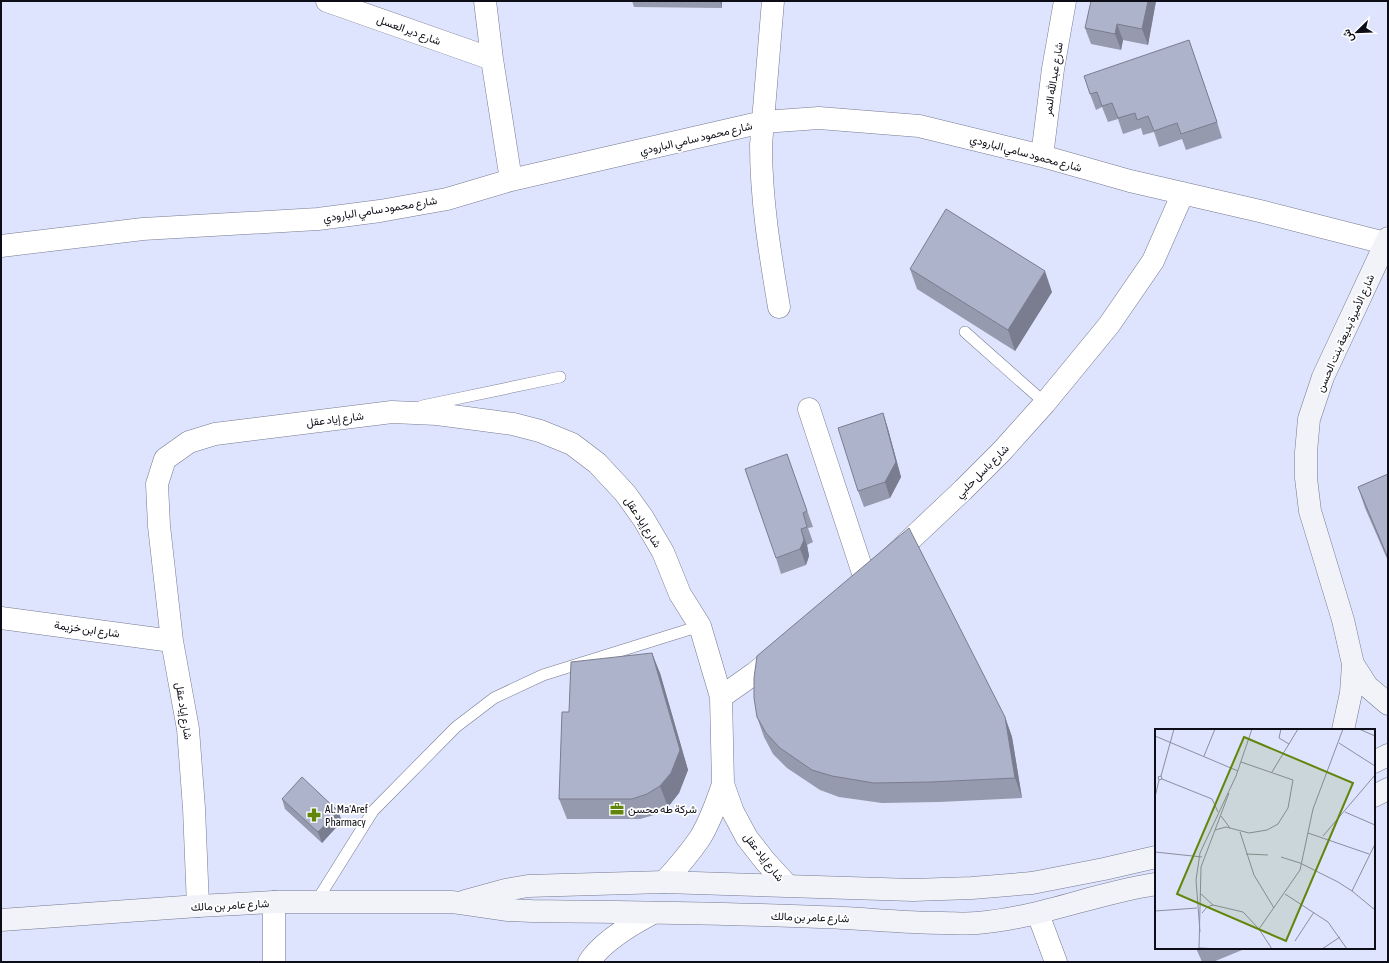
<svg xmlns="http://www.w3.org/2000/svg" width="1389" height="963" font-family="'Asap Condensed',Vazirmatn,sans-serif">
<rect width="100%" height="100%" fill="#dfe4fe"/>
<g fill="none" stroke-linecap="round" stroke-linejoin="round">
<g stroke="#757990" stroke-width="12">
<path id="lane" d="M965,332L1045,403
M422,406L560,377
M316,902L373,811L456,727L494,698L543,675L700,626"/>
</g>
<g stroke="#757990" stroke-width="23">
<path id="street" d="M327,1L492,59
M485,1L492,59L511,180
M773,1L761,145C761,200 770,254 779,307
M1042,156L1053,69L1065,1
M1,246L143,229L318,219L380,211L447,199L511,180L763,122L819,118L919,126L1042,156L1130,181L1264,212L1385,243
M809,409L866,582
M892,557L963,490L1002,451L1045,403L1109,325L1153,261L1183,193
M1,618L172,641
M721,697L755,673L778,654
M664,882C677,868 689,854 700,838C710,822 717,802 723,784
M198,906L194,808L188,729L172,641L159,526L157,484L165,459L189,442L215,434L392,412L437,414L513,424L540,431L572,444L597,463L625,493L643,518L663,552L680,594L700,626L721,697L723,784L733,812L747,838L765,861L787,885
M1038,914L1056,962
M274,962V902
M589,962C602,942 632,924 653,913"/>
</g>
<g stroke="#757990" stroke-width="23">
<path id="secondary" d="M1353,664L1367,686L1388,704
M1343,730L1351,693L1353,664L1343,620L1310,511L1306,478V452L1309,419L1323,377L1388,238
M1374,762L1388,755
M1374,796L1388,789
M465,901L505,890L528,886L664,882L913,890L972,888L1032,883L1104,869L1156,857
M1,920L198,906L274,902H451L460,903L508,910L532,911C628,912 724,913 820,917C861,918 901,923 943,923C954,923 966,924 977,923C1040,918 1095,893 1156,884"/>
</g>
<use href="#lane" stroke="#fff" stroke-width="11"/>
<use href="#street" stroke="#fff" stroke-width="22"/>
<use href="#secondary" stroke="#f2f3f9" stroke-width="22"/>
</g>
<path fill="#969aaf" d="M632,1H722V8L634,7Z
M1156,1L1148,45L1123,40L1121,50L1091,44L1085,28Z
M1189,40L1222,138L1186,150L1182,139L1159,147L1154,132L1143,135L1141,128L1123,134L1118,119L1108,122L1102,107L1096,110L1090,94Z
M910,269L1052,292L1015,351L917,289Z
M883,413L888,429L901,477L890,498L864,507L858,491Z
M787,454L813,527L808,528L813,542L807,545L809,556L806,565L781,574L776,558Z
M1388,474V561L1365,508L1358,487Z
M660,673L688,770L679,793L668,807L654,815L640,819H567L559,799L569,712Z
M757,717H1005L1012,737L1022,798L939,802L882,803L839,797L820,790L787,768L773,754L764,737Z
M282,799L342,821L322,843L285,809Z
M1196,948H1247L1213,962H1202Z"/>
<path fill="#7a7d8f" d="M720,1H722V8Z
M1148,1H1156L1148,45L1142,29Z
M1117,24L1123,40L1121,50L1115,34Z
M1189,40L1194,55L1222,138L1217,122Z
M1045,271L1052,292L1015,351L1008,330Z
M883,413L888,429L901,477L890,498L885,482Z
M801,529L807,545L809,556L806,565L800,549Z
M652,653L660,673L688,770L679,793L668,807L660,786Z
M1005,717L1012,737L1022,798L1015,778Z
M338,811L342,821L322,843L318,832Z"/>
<path fill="#aeb3cc" stroke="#7a7d8f" d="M1091,1H1148L1142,29L1117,24L1115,34L1085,28Z
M1189,40L1217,122L1181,134L1177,123L1154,131L1148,116L1137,120L1135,113L1118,118L1112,103L1102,106L1097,92L1090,94L1084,76Z
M946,209L1045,271L1008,330L910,269Z
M883,413L896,462L885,482L858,491L838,428Z
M787,454L807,511L803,513L807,527L801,529L804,540L800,549L776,558L745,469Z
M1388,474V558L1358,487Z
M909,528L1005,717L1015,778L931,782L874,783L832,776L812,770L780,748L766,733L757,717L754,698V678L757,656Z
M652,653L680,750L671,773L660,786L647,794L632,799H559L562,712H569L571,662Z
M302,777L338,811L318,832L282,799Z
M1196,948H1203L1197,950Z"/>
<defs>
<g id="office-bare" transform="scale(1.08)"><path d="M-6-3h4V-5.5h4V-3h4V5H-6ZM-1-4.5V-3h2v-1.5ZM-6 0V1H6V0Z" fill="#61860b" stroke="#fff" stroke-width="2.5" paint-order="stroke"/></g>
<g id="pharmacy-bare" transform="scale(1.08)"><path d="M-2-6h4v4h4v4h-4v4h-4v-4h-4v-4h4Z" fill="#61860b" stroke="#fff" stroke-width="2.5" paint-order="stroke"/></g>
</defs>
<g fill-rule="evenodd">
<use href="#office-bare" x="617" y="809"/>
<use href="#pharmacy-bare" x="314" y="815"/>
</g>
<g text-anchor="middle" stroke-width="3.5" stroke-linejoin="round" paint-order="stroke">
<g font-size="11" fill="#0c0d16" stroke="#fff">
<text transform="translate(409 30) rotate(20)" y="4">شارع دير العسل</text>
<text transform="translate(1053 79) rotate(-81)" y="4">شارع عبدالله النمر</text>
<text transform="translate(696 138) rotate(-13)" y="4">شارع محمود سامي البارودي</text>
<text transform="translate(1026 153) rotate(15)" y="4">شارع محمود سامي البارودي</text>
<text transform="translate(380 209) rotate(-9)" y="4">شارع محمود سامي البارودي</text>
<text transform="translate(1345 333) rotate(-66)" y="4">شارع الأميرة بديعة بنت الحسن</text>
<text transform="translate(335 419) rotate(-7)" y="4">شارع إياد عقل</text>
<text transform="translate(982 471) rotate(-45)" y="4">شارع باسل حلبي</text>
<text transform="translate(643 522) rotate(57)" y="4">شارع إياد عقل</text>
<text transform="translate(87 629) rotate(8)" y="4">شارع ابن خزيمة</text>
<text transform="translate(184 711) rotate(81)" y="4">شارع إياد عقل</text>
<text transform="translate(764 857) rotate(52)" y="4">شارع إياد عقل</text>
<text transform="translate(230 905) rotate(-3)" y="4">شارع عامر بن مالك</text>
<text transform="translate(810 917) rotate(2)" y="4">شارع عامر بن مالك</text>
</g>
<g font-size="11" fill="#0c0d16" stroke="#fff" text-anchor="start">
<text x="325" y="813">Al. Ma'Aref<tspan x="325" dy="13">Pharmacy</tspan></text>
<text x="628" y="813">شركة طه محسن</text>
</g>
</g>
<g transform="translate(1155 729)">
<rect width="220" height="220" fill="#dfe4fe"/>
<path fill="none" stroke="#8b8ea1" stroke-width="1" d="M126,0L124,9L134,15M204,0L220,7M0,7L83,42M184,14L220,37M49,27L60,0M117,43L143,0M6,47L3,48L4,51L7,50L6,47L19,0M7,50L57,70L63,83M0,68L4,51M190,83L220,96M66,87L75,99M60,101L71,98L94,104L112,101L123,95L133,79L138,51L86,33M85,103L99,146L119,179M153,104L214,125M168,107L220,46M0,123L47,128M91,125L113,126M126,128L145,134L183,153L197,162L220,181M197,162L220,115M46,165L58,176L88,183L104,200L117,220M130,165L173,193L192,220M0,182L42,179M47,184L52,178L58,176M104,200L145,141L158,80L188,0M45,203L41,151L45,124L81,47L97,0M140,212L159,183M44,219L67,220M44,220L46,138L74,64M167,220L185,208"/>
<path fill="#61860b" fill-opacity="0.15" stroke="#61860b" stroke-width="2" d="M89,8L198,54L131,212L22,165Z"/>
<rect width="220" height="220" fill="none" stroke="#0c0d16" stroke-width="2"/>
</g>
<rect width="1389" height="963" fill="none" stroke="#0c0d16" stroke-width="4"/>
<g transform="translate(1357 32) rotate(247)" stroke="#ffffff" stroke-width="3" paint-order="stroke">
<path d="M0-3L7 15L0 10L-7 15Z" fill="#0c0d16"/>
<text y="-6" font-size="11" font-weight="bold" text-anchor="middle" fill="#0c0d16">ش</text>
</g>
</svg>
